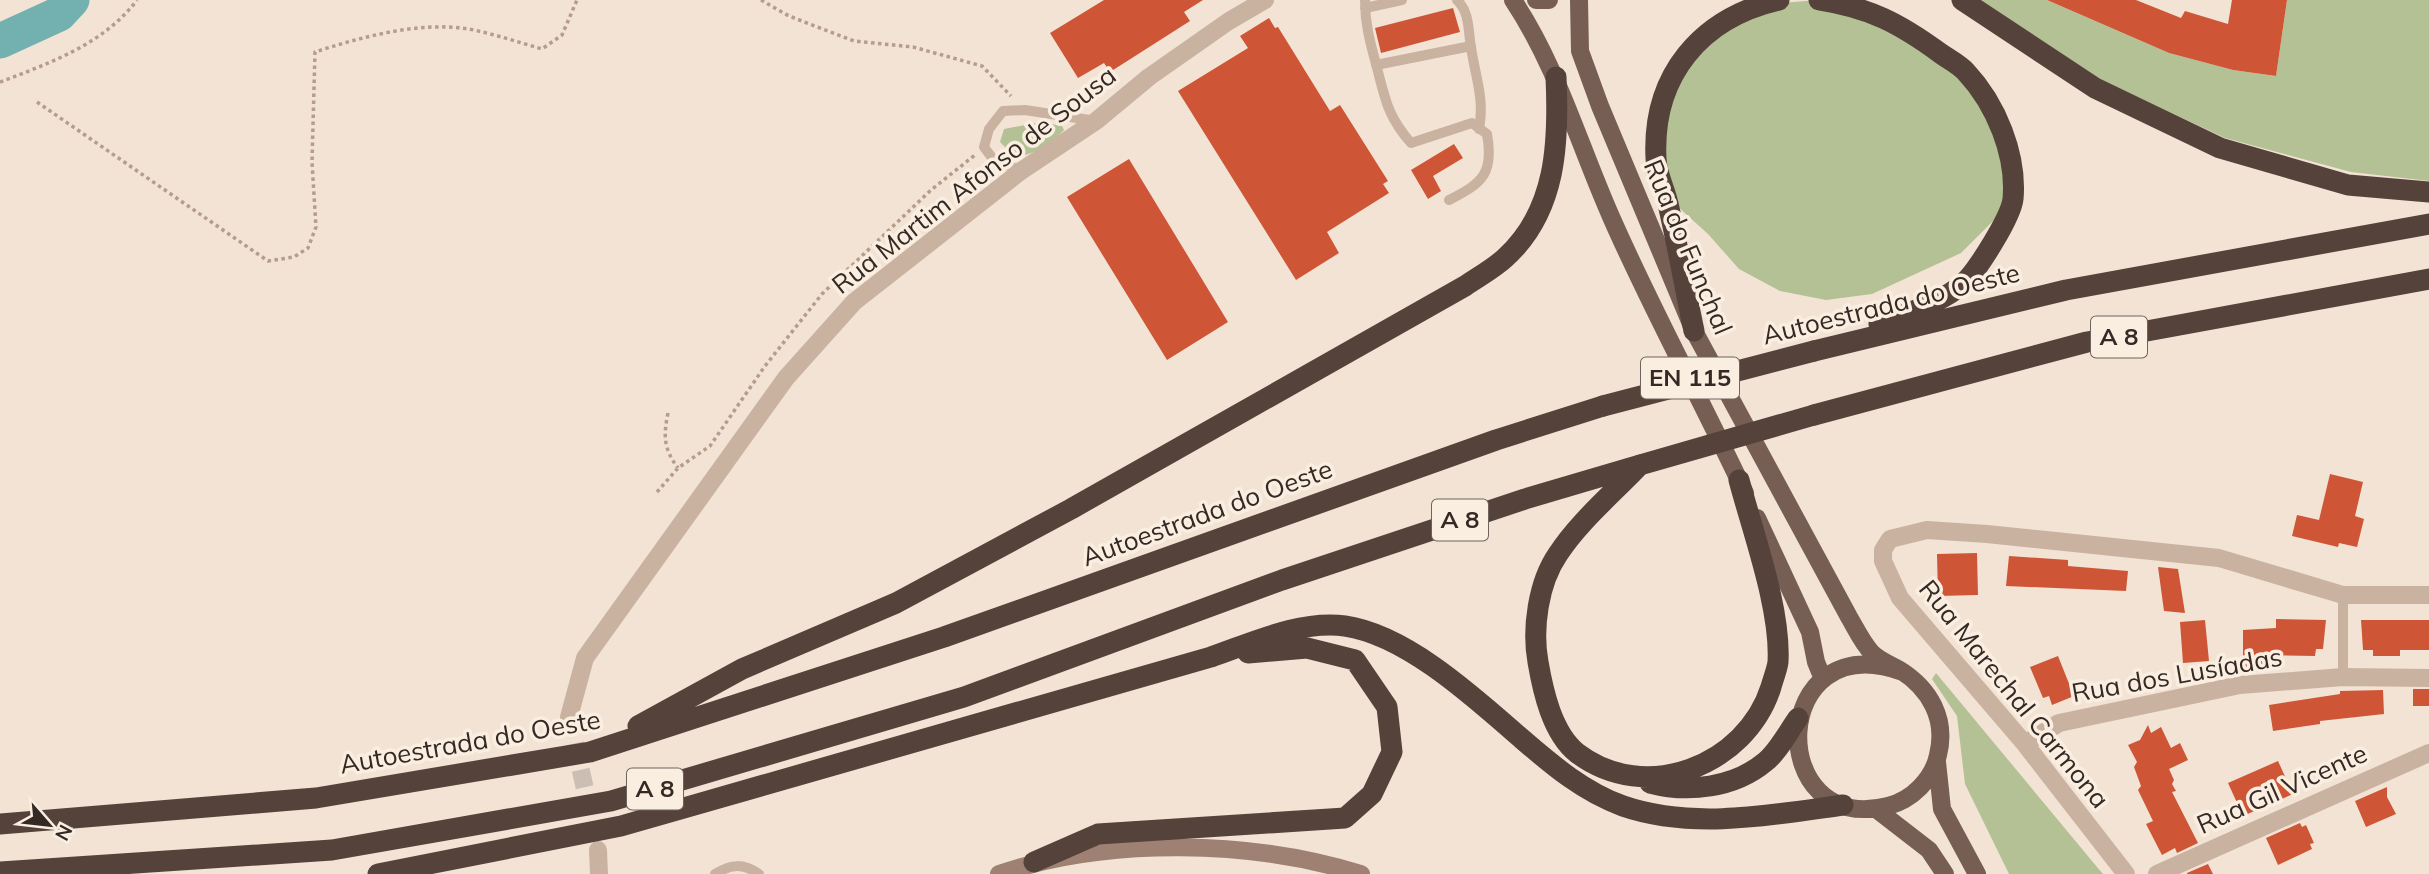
<svg xmlns="http://www.w3.org/2000/svg" width="2429" height="874" font-family="Mulish,sans-serif">
<rect width="100%" height="100%" fill="#f2e3d5"/>
<path fill="#b4c195" d="M1818,0L1900,24L1985,99L2013,201L1961,253L1872,294L1826,300L1780,291L1739,269L1708,234L1666,196L1657,143L1669,83L1700,40L1758,5Z
M1981,0H2047L2169,53L2233,70L2276,76L2287,0H2429V181L2351,172L2225,138L2101,80Z
M1041,122L1062,126L1064,130C1050,145 1035,154 1015,157L1000,142L1004,129Z
M1936,673L2097,867L2103,874H2009L1965,784L1957,716L1932,679Z"/>
<g fill="none" stroke-linecap="round" stroke-linejoin="round">
<path stroke="#73b0b0" stroke-width="35" d="M0,41L59,14L72,0"/>
</g>
<path fill="#ce5637" d="M1104,0H1203L1184,12L1190,21L1110,72L1104,63L1078,78L1050,33Z
M2047,0H2136L2181,18L2185,11L2228,24L2232,0H2287L2276,76L2233,70L2169,53Z
M1453,8L1460,32L1381,53L1375,28Z
M1269,18L1275,28L1278,27L1330,111L1340,105L1388,181L1383,184L1389,193L1327,232L1339,253L1296,280L1178,91L1248,48L1240,36Z
M1454,144L1463,158L1433,176L1441,191L1428,199L1411,170Z
M1129,159L1228,322L1167,360L1067,197Z
M2330,474L2363,482L2355,516L2364,519L2357,547L2339,543L2338,547L2292,536L2297,515L2319,520Z
M1977,553L1978,595L1938,596L1937,554Z
M2009,556L2068,560V566L2128,571L2126,591L2006,586Z
M2158,567L2178,569L2185,613L2164,611Z
M2276,619L2326,620L2323,649H2316L2315,656L2268,655L2269,671L2243,673V630L2276,628Z
M2205,620L2209,661L2183,663L2180,622Z
M2361,620H2429V650H2400V656H2373V650H2363Z
M2058,656L2074,696L2052,705L2049,696L2043,698L2030,667Z
M2413,689H2429V706H2413Z
M2383,690L2384,714L2320,721V724L2273,731L2269,705L2340,694V691Z
M2148,725L2151,733L2161,727L2171,748L2180,743L2188,760L2169,769L2174,780L2172,784L2176,791L2172,792L2198,843L2177,853L2175,848L2162,855L2146,824L2153,821L2138,790L2141,786L2134,767L2137,762L2128,745L2140,740Z
M2278,761L2293,794L2243,816L2228,783Z
M2387,787V797L2396,814L2366,827L2355,801Z
M2300,823L2302,827L2306,825L2314,843L2310,844L2312,849L2278,865L2266,838Z
M2208,864L2213,874H2187V873Z"/>
<g fill="none" stroke-linecap="round" stroke-linejoin="round">
<path stroke="#ccbeb2" stroke-width="18" stroke-dasharray="18 9" stroke-linecap="butt" d="M569,717L597,843"/>
<path stroke="#b69c8b" stroke-width="3.5" stroke-dasharray="3.5 3.5" stroke-linecap="butt" d="M761,0L789,16L854,41L913,47L982,66L1011,96
M0,82C50,63 104,44 137,0
M37,102L268,261L294,257L308,248L316,227L312,162L315,52C361,37 420,21 469,29C494,34 518,42 542,49L562,35L577,0
M668,413C663,437 664,449 678,468
M657,492L678,468L710,446L765,366L822,294L931,190L975,155"/>
<path stroke="#cab2a1" stroke-width="10" d="M1365,0C1365,24 1370,42 1376,64C1385,98 1387,116 1411,143L1472,123L1487,134C1494,173 1483,183 1449,200
M1457,0C1470,12 1468,31 1471,47C1475,76 1485,99 1479,129
M1365,8L1402,0
M1376,65L1471,46
M1021,171L993,159L984,147L989,129L1003,111L1025,110L1096,121
M2343,677V595
M715,874C731,864 743,863 759,874"/>
<path stroke="#cab2a1" stroke-width="18" d="M569,717L585,658L786,378L854,302L1021,171L1096,121L1149,77L1229,21L1265,0
M2025,744L2059,723L2240,685L2343,677L2429,678
M598,850L599,874
M2126,874L2025,744L1900,598L1883,561V550L1890,539L1927,530L1987,534L2219,558L2343,595H2429
M2157,874L2429,753"/>
<path stroke="#9e8172" stroke-width="18" d="M999,874C1108,837 1252,840 1361,874"/>
<path stroke="#775e54" stroke-width="18" d="M1513,0C1558,68 1579,145 1612,219C1653,312 1702,401 1745,493
M1536,0H1549
M1579,0L1580,51L1600,106L1694,331L1849,617C1856,629 1863,644 1872,653C1879,660 1891,665 1900,670C1930,689 1947,719 1938,755C1933,779 1912,800 1888,806C1764,837 1768,623 1903,672
M1757,518L1810,632L1816,662L1823,679
M1937,762L1942,809L1977,874
M1876,809L1929,850L1945,874"/>
<path stroke="#55423b" stroke-width="21" d="M1819,0C1870,8 1899,23 1940,53C1948,59 1959,64 1966,72C1996,104 2017,155 2013,199C2011,217 1978,269 1965,282C1942,303 1907,313 1879,324
M1962,0L2095,88L2220,148L2348,185L2429,192
M1694,331C1685,289 1678,246 1668,204C1665,189 1656,173 1656,158C1652,75 1701,18 1779,0
M1814,351L2066,290L2429,224
M1814,415L2087,342L2429,279
M1637,468C1610,496 1579,522 1558,554C1538,583 1532,629 1538,662C1543,691 1552,733 1577,753C1645,805 1746,766 1771,687C1773,679 1777,670 1778,662C1781,609 1753,533 1739,480
M638,726L742,669L896,603L1071,509L1465,286C1478,277 1493,269 1505,258C1557,211 1559,142 1556,77
M1650,783C1688,793 1734,788 1765,762C1778,752 1788,732 1798,718
M0,824L316,798L590,752L944,637L1496,440L1603,406
M1034,862L1098,834L1345,818L1372,794L1392,752L1387,707L1355,660L1307,648L1248,653
M0,872L332,850L611,801L964,697L1282,580L1525,499L1640,465
M378,874L621,826L1211,657C1252,643 1300,620 1345,626C1407,635 1475,698 1522,739C1552,765 1584,792 1623,806C1693,830 1772,815 1843,805"/>
<path stroke="#55423b" stroke-width="21" d="M1603,406L1814,351
M1640,465L1814,415"/>
</g>
<g text-anchor="middle" stroke-width="7" stroke-linejoin="round" paint-order="stroke">
<g fill="#faeee1" stroke="#6f645d" stroke-width="2">
<rect x="2091" y="316.5" width="56" height="41" rx="5"/>
<rect x="1641" y="357.5" width="98" height="41" rx="5"/>
<rect x="1432" y="499.5" width="56" height="41" rx="5"/>
<rect x="627" y="768.5" width="56" height="41" rx="5"/>
</g>
<g font-size="24" font-weight="bold" fill="#342924">
<text x="2119" y="345">A 8</text>
<text x="1690" y="386">EN 115</text>
<text x="1460" y="528">A 8</text>
<text x="655" y="797">A 8</text>
</g>
<g font-size="26" fill="#342924" stroke="#faeee1">
<text transform="translate(974 180) rotate(-38)" y="9">Rua Martim Afonso de Sousa</text>
<text transform="translate(1688 247) rotate(67)" y="9">Rua do Funchal</text>
<text transform="translate(1891 304) rotate(-14)" y="9">Autoestrada do Oeste</text>
<text transform="translate(1207 513) rotate(-20)" y="9">Autoestrada do Oeste</text>
<text transform="translate(2177 675) rotate(-10)" y="9">Rua dos Lusíadas</text>
<text transform="translate(2014 694) rotate(51)" y="9">Rua Marechal Carmona</text>
<text transform="translate(470 742) rotate(-10)" y="9">Autoestrada do Oeste</text>
<text transform="translate(2282 789) rotate(-24)" y="9">Rua Gil Vicente</text>
</g>
</g>
<g transform="translate(49 825) rotate(118)" stroke="#faeee1" stroke-width="5" paint-order="stroke">
<path d="M0-5L12 26L0 18L-12 26Z" fill="#342924"/>
<text y="-10" font-size="19" font-weight="bold" text-anchor="middle" fill="#342924">N</text>
</g>
</svg>
